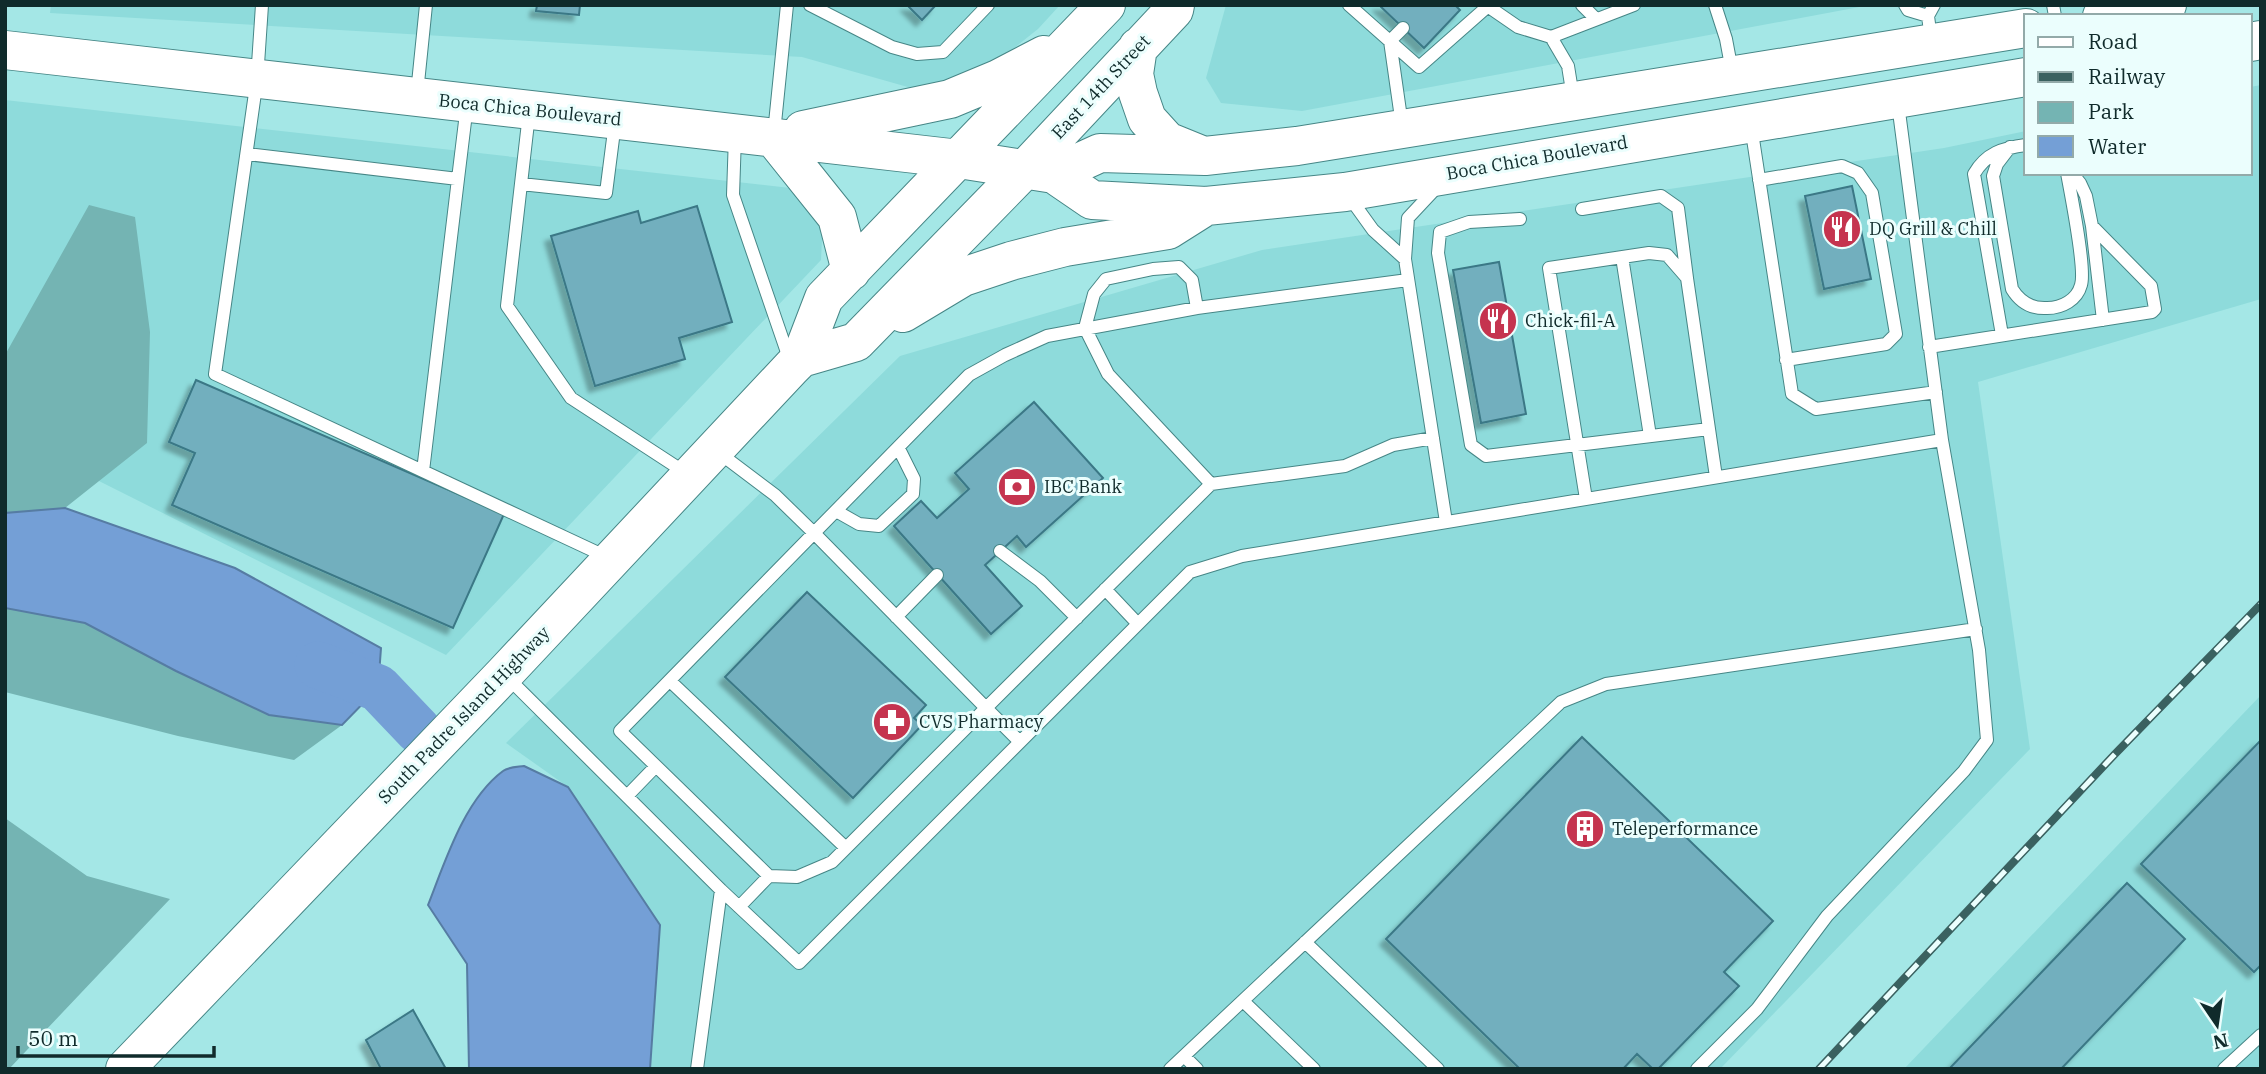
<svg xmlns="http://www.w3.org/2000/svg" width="2266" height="1074" font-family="'IBM Plex Serif',serif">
<defs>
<filter id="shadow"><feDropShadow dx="-6" dy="6" stdDeviation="2" flood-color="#0004"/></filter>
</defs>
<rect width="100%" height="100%" fill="#a4e7e6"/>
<path fill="#8edbdb" d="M51,5H1060L1038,29L950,99L802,57L50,13Z
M1226,5H1870L1302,111L1221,103L1206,78Z
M2261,85V299L1978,382L2030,749L1720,1069H650L660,925L568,787L506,743L900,356L1262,250L1944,148L2026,131V173H2250V87Z
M5,100L799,189L823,220L821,260L446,655L79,471L5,480Z
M2261,695V1069H1904Z"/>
<path fill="#74b4b3" d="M89,205L135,217L150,332L147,443L65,508L5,513V355Z
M5,608L85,623L176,671L269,715L342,725L294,760L178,736L5,692Z
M5,818L87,876L170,899L9,1069H5Z"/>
<path fill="#749fd6" stroke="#567ca3" stroke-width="2" d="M65,508L235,568L381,648L378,688L342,725L269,715L176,671L85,623L5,608V513Z
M524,766L568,787L660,925L650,1069H469L467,964L428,905C445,862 464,800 503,771C508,767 518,767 524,766Z"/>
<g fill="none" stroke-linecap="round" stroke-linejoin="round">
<path stroke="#749fd6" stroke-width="47" d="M318,665L378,688L418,730"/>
</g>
<path fill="#72afbe" stroke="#3b7886" stroke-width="2" filter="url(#shadow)" d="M537,5H580L579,15L536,11Z
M907,5H936L922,20Z
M1379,5H1455L1460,10L1424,48Z
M1852,186L1871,279L1824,289L1805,196Z
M697,206L732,322L679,338L685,359L595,386L551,236L638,211L641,223Z
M1499,262L1526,414L1481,423L1453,270Z
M196,380L504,514L453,628L172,505L195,453L169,442Z
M1034,402L1103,478L1026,547L1017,536L985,565L1022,606L991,634L894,526L921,501L937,518L969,489L955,473Z
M807,592L926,705L914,718L922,725L853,798L725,677Z
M1582,737L1773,921L1724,972L1739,986L1658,1069H1653L1637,1054L1623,1069H1520L1386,939Z
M2261,740V965L2254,972L2141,864Z
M2127,883L2185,939L2061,1069H1949Z
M413,1010L446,1069H381L366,1040Z"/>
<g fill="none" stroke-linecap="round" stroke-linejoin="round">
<g stroke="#468686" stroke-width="14">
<path id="lane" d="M262,5L257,79L215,374L609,558
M810,5L892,47L917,54L943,52L988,5
M1349,5L1419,67L1487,7
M1486,5L1518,27L1551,37L1568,66L1573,97
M1582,5L1596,19
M1715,5L1726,39L1732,71
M1905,5L1908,10L1928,16
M2053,5L2055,16
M1551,37L1634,5
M1931,39L1928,16L1934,5
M417,93L426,5
M529,114L507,306L571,398L686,473
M1402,125L1390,41L1403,28
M1751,126L1792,394L1816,409L1936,392
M774,133L787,5
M735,136L733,195L790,361
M2010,147L1997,164L1993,176L2012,289C2020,302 2031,309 2047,308C2062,308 2077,300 2081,285C2086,269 2071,195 2067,173
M247,154L458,179L467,105
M1759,180L1842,166L1858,173L1872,193L1896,334L1886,344L1786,360
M521,184L606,193L615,123
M1438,186L1408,218L1405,259L1446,522
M1350,198L1373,230L1405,259
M1582,209L1661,196L1678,208L1687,278
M1520,219L1469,222L1440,232L1438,253L1471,445L1486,456L1709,429
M2092,226L2103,320
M1622,257L1650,436
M1197,308L1192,280L1179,267L1153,269L1106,279L1094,294L1085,328L1108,374L1211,484L1345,466L1393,445L1433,438
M2002,335L1974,174C1986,153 2003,148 2026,145
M1929,347L2152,312L2155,309L2151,286L2092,226L2086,196L2080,183L2072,173
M718,452L775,495L814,533L620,731L769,876L797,877L832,862L986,708L814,533L969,375L1005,355L1047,336L1197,308L1408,280
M423,471L458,179
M1586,499L1549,268L1649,253L1667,255L1687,278L1716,477
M836,511L859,524L879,526L913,494L914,479L899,449
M1000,551L1040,581L1077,618
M1105,589L1138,624
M896,617L937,575
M507,677L721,890L799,963L1190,572L1242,556L1942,440L1898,104
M670,681L846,848
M1020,742L986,708L1211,484
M627,796L656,766
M739,907L769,876
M1305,942L1438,1069
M1243,1001L1314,1069
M1184,1056L1197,1069
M697,1069L721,890
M1170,1069L1561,702L1606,684L1976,629
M1697,1069L1757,1009L1827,916L1964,771L1987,740L1979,650L1942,440
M2224,1069L2261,1035"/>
</g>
<g stroke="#468686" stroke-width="40">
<path id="primary" d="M2102,16L2167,5
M2250,42L2261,40
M1138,47L1134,74L1138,93L1147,119L1167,141L1199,154
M5,50L959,159L1054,174L1092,200L1206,206L1345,192L2026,77
M803,130L950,99L998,79L1044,55
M773,137L837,217L851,271
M1054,174L1100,153L1205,156L1297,146L2026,28
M903,313L963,277L1011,261L1065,247L1168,230L1206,206
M801,358L856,342L1026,168L1174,10L1175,5
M125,1069L504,674L792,367L801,358L824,298L1106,5"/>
</g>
<use href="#lane" stroke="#fff" stroke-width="12"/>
<use href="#primary" stroke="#fff" stroke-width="38"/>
<g stroke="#3a6160" stroke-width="8">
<path id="rail" d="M1819,1069L2115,754L2261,604"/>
</g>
<use href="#rail" stroke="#ebfefd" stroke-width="5" stroke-dasharray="16" stroke-linecap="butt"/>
</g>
<defs>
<g id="restaurant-disc" transform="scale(2.0125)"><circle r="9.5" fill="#c5344f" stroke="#ebfefd"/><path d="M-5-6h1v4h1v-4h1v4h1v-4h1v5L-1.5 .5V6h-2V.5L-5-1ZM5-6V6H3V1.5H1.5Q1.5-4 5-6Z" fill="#fff"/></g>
<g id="bank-disc" transform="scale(2.0125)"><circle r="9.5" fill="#c5344f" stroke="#ebfefd"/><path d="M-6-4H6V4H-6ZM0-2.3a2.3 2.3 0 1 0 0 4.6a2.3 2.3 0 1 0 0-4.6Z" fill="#fff"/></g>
<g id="pharmacy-disc" transform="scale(2.0125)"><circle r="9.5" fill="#c5344f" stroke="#ebfefd"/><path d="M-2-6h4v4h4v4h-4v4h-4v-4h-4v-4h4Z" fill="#fff"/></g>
<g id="building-disc" transform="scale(2.0125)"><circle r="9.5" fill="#c5344f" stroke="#ebfefd"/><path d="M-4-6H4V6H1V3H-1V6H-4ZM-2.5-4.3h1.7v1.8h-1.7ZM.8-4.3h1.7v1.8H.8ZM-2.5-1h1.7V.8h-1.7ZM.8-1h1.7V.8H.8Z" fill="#fff"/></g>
</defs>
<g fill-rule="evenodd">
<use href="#restaurant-disc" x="1842" y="229"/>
<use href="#restaurant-disc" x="1498" y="321"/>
<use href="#bank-disc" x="1017" y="487"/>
<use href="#pharmacy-disc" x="892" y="722"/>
<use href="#building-disc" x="1585" y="829"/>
</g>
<g text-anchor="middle" stroke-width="6" stroke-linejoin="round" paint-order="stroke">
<g font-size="18" fill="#102b2b" stroke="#ebfefd">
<text transform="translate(1101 87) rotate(-47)" y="6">East 14th Street</text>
<text transform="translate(530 110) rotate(6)" y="6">Boca Chica Boulevard</text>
<text transform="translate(1537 158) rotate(-10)" y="6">Boca Chica Boulevard</text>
<text transform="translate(464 715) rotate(-46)" y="6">South Padre Island Highway</text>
</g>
<g font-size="18" fill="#102b2b" stroke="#ebfefd" text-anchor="start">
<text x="1869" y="235">DQ Grill &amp; Chill</text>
<text x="1525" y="327">Chick-fil-A</text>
<text x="1044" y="493">IBC Bank</text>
<text x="919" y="728">CVS Pharmacy</text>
<text x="1612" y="835">Teleperformance</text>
</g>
</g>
<rect width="2266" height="1074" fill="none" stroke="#102b2b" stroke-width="14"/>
<rect x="2024" y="14" width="228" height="161" fill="#ebfefd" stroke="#93aaa9" stroke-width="2"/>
<rect x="2038" y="37" width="35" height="10" fill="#ffffff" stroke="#93aaa9" stroke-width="2"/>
<text x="2088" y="49" font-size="21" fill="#102b2b">Road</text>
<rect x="2038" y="72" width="35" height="10" fill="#3a6160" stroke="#93aaa9" stroke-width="2"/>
<text x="2088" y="84" font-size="21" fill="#102b2b">Railway</text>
<rect x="2038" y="102" width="35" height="21" fill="#74b4b3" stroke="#93aaa9" stroke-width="2"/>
<text x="2088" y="119" font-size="21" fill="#102b2b">Park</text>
<rect x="2038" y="136" width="35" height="21" fill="#749fd6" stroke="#93aaa9" stroke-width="2"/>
<text x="2088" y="154" font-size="21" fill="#102b2b">Water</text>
<g transform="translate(2217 1025) rotate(167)" stroke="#ebfefd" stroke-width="5" paint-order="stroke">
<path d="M0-5L12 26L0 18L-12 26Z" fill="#102b2b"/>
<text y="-10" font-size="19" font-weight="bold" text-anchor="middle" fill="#102b2b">N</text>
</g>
<path d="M18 1046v10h196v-10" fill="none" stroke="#102b2b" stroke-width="3.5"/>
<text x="28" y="1046" font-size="21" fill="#102b2b" stroke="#ebfefd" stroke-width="5" paint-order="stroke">50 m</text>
</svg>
